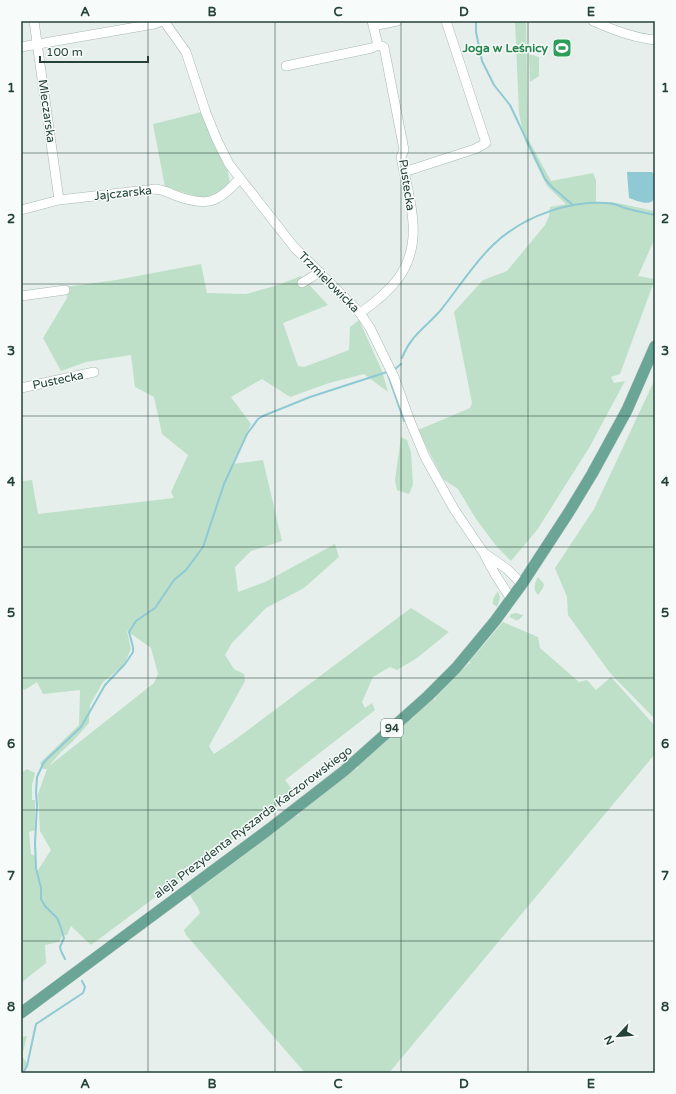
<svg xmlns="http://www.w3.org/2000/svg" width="676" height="1094" font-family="'Varela Round',sans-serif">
<rect width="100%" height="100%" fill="#e6efeb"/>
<path fill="#bfe0c8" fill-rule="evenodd" d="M515,21H526L528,139L551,181L593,173L596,180V202H612L655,211V238L638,276L655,279L620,374L611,377L614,383L625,381L589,448L537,530L511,561L497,547L476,519L458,489L443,479L418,430L470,408L472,403L454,312L483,280L507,271L545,225L549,216L550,207L566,204L547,186L525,141L519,113Z
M529,55H532L539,57V76L530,82Z
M201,112L227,166L230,185L226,190L208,197H199L165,187L153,124Z
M201,264L207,293L246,294L278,285L301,276L328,305L283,323L298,366L304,367L349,350L350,327L359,320L382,371L388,392L364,374L329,383L290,397L262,379L231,397L251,424L232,464L263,460L282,541L251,551L235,567L238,592L265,582L335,544L339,557L304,588L266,608L232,643L225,655L234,669L244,674L245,681L209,746L214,754L236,739L411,608L449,632L417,658L397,670L390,667L373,677L362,702L365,708L372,703L375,710L285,780L295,793L91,945L71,926L67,935L62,936L59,942L45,945L46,963L21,983V773L27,769L35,773L32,785V800H35V830L29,832L31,854L35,856L36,873L51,850L40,831L38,794L47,769H43L40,763L79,725L80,690L43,694L37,682L25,690L21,688V467L23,481L32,480L38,514L174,498L171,492L188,455L162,434L154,397L135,387L131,355L86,362L61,371L43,338L67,298L66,287L116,280ZM127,631L151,648L158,674L154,683L49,766L60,753L73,741L89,723L90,705L103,682L124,665L131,649Z
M655,379V719L610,673L568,615L567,597L555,568L594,509Z
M401,437L407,440L411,452L413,485L409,494L397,490L395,480Z
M538,577L544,584L543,588L538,595C533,590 534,583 538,577Z
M498,591L500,598L497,607L493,604C492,599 495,596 498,591Z
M516,613L523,615C521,618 519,621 514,620L515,619L514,618L513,619L508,616H510L511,614Z
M503,622L538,637L540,648L579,682L587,680L596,690L611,677L655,726V754L389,1073H305L186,935L184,930L200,913L198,908L190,895L192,892L236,859L237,861L238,860L237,858L296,814L297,816L299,815L298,813L355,768L356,769L358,768L357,766L411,717L413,719L414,717L413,716L434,699L435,700L436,699L435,698L468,664H469L471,663L469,662Z
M27,1036L22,1056L27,1063L24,1073H21V1037Z"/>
<path fill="#8ec9d4" d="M627,172H652L654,174C658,201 656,209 629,198Z"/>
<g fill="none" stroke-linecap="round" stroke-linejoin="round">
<path stroke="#8ec9d4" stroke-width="2" d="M476,21V32L482,61L494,85L510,105L545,179L553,188L573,205
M402,358C411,335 425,328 440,311C458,289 473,264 493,245C523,216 573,198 614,204C618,205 622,207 625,208C635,211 645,213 655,215
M395,369L401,364
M65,959L61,951L60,947L64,938L60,925L57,918L45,906L41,899V888L36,868L35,843L37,805L36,792L37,777L44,762L81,727L105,685L125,664L133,652V647L129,632L136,621L155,608L174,580L186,570L203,547L224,484L247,434L258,419L263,416L310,397L387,372L404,421
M23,1073L27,1066L36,1024L83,993L85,987L82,981"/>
<g stroke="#a8b8b2" stroke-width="10">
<path id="minor" d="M34,21L59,200
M164,21L186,52L206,113L217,140L229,164L294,247L360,313L370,328L394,377L410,421L425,457L454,509L483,552L495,574L511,599
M593,21C613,30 633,38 655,40
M373,26L397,21
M21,47L154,24L162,21
M286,66L372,48L378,45
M404,172L475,149L486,143L446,21
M21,210L59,200L156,189C163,190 168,192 174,195C206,207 218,204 240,178
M302,283L320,272
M21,296L65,290
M360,313C373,304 387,293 397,280C426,242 409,199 401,157L404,150L384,47L378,45L372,21
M21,388L94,372
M484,553L507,569L522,584"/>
</g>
<g stroke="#c2cac8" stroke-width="12">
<path id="major" d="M21,1013L268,830L344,771L428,696L456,668L495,621L522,584L569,512L592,474L627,410L655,346"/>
</g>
<use href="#minor" stroke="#fff" stroke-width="9"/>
<use href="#major" stroke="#6aa596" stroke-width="11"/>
</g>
<path fill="none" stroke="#24423a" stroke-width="1" stroke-opacity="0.55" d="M148,21V1073M275,21V1073M401,21V1073M528,21V1073M21,153H655M21,284H655M21,416H655M21,547H655M21,678H655M21,810H655M21,941H655"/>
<defs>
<g id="stadium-square" transform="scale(1)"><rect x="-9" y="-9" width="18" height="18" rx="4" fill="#2e9e5b" stroke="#f7fbf9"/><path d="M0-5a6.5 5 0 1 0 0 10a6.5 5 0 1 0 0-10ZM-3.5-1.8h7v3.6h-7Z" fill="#fff"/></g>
</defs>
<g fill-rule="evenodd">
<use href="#stadium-square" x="562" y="48"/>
</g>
<g text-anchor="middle" stroke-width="3" stroke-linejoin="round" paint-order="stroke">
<rect fill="#f7fbf9" stroke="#637a73" stroke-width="1" x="381" y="719" width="22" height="18" rx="3"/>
<g font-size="11" font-weight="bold" fill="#24423a">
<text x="392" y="732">94</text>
</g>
<g font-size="12" font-weight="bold" fill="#27864d" stroke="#f7fbf9" text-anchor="end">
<text x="548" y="52">Joga w Leśnicy</text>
</g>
<g font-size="12" fill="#24423a" stroke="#f7fbf9">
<text transform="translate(47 111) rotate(82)" y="4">Mleczarska</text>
<text transform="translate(407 185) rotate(81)" y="4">Pustecka</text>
<text transform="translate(123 193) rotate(-6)" y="4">Jajczarska</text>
<text transform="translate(329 282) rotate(45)" y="4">Trzmielowicka</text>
<text transform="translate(58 380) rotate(-12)" y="4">Pustecka</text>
<text transform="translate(253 822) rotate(-37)" y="4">aleja Prezydenta Ryszarda Kaczorowskiego</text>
</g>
</g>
<rect width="676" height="1094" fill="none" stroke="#f7fbf9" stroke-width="44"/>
<g transform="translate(618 1036) rotate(244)" stroke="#f7fbf9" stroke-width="3" paint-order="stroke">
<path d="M0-3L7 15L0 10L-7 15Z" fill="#24423a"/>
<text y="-6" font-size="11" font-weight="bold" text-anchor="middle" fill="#24423a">N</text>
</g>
<path d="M40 56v6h108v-6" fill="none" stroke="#24423a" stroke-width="2"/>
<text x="46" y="56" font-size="12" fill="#24423a" stroke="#f7fbf9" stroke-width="3" paint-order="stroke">100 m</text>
<rect x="22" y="22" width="632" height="1050" fill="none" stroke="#24423a" stroke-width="1.5"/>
<g font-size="13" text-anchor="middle" font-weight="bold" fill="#24423a">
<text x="85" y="16">A</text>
<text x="212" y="16">B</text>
<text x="338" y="16">C</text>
<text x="464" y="16">D</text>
<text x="591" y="16">E</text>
<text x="11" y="92">1</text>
<text x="665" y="92">1</text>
<text x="11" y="223">2</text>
<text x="665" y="223">2</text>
<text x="11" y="355">3</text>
<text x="665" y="355">3</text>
<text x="11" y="486">4</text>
<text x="665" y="486">4</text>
<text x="11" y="617">5</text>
<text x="665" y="617">5</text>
<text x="11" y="748">6</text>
<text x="665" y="748">6</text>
<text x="11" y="880">7</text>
<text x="665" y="880">7</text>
<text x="11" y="1011">8</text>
<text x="665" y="1011">8</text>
<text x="85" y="1088">A</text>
<text x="212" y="1088">B</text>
<text x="338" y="1088">C</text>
<text x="464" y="1088">D</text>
<text x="591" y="1088">E</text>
</g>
</svg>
